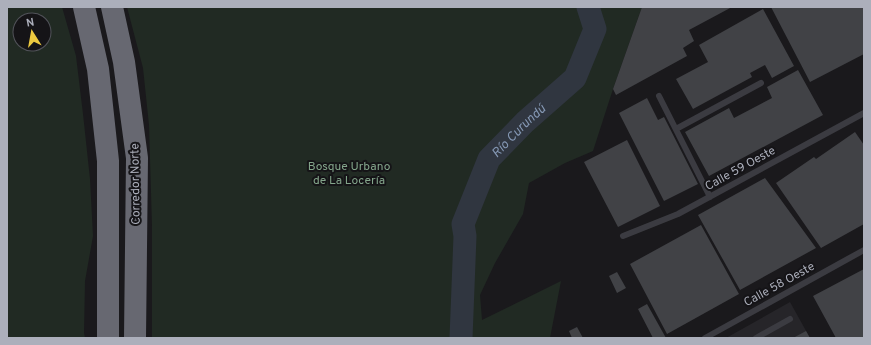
<svg xmlns="http://www.w3.org/2000/svg" width="871" height="345" font-family="Overpass,sans-serif">
<rect width="100%" height="100%" fill="#1a191c"/>
<path fill="#262529" d="M790,302L810,338H726Z"/>
<path fill="#212a23" fill-rule="evenodd" d="M7,7H62L76,56L83,114L90,179L93,236L85,281L84,333L85,338H7ZM20,20H44V44H20Z
M127,7H642L613,89L593,151L565,163L529,183L523,214L495,263L480,295L482,320L561,281L550,338H152V226L149,125L143,68Z"/>
<g fill="none" stroke-linecap="round" stroke-linejoin="round">
<path stroke="#303640" stroke-width="23" id="s1" d="M461,338L465,236L463,224L489,159L525,122L575,78L595,29L588,7"/>
</g>
<path fill="#414246" d="M642,7H732L689,30L694,41L683,48L687,56L616,95L613,89Z
M771,7H864V54L810,82Z
M763,9L794,66L772,78L765,65L750,73L752,77L693,109L676,79L708,62L699,45Z
M798,70L823,115L709,176L685,132L729,108L734,118L772,98L767,87Z
M647,98L658,120L664,117L698,184L664,201L619,113Z
M855,132L864,145V224L821,248L776,183L814,157L816,159Z
M627,140L660,206L618,227L584,162Z
M765,178L816,248L740,290L698,215Z
M701,225L739,294L667,334L630,264Z
M864,269V338H836L813,296Z
M617,272L626,288L617,293L609,276Z
M647,304L666,338H653L638,309Z
M577,327L583,338H572L569,331Z
M806,331L810,338H793Z"/>
<g fill="none" stroke-linecap="round" stroke-linejoin="round">
<path stroke="#3b3b41" stroke-width="6" d="M659,96L710,197
M676,129L761,83
M623,236L678,214L864,113
M705,338L864,250
M756,338L790,319"/>
<path stroke="#676871" stroke-width="22" d="M84,7L98,69L108,161V338
M112,7L124,62L137,158L135,338"/>
</g>
<g text-anchor="middle" stroke-width="4" stroke-linejoin="round" paint-order="stroke">
<g font-size="12" fill="#84a58b" stroke="#151417">
<text x="349" y="170">Bosque Urbano<tspan x="349" dy="14">de La Locería</tspan></text>
</g>
<g font-size="12" fill="#acafbb" stroke="#151417">
<text transform="translate(740 168) rotate(-29)" y="4">Calle 59 Oeste</text>
<text transform="translate(135 184) rotate(-91)" y="4">Corredor Norte</text>
<text transform="translate(779 284) rotate(-29)" y="4">Calle 58 Oeste</text>
</g>
<g font-size="13" font-style="italic" fill="#8598b4" stroke="#151417">
<text dy="5" stroke="none"><textPath href="#s1" startOffset="225">Río Curundú</textPath></text>
</g>
</g>
<rect width="871" height="345" fill="none" stroke="#acafbb" stroke-width="16"/>
<g transform="translate(32 32) rotate(349)"><circle r="19" fill="#151417" stroke="#515259"/>
<path d="M0-3L7 15L0 10L-7 15Z" fill="#edca40"/>
<text y="-6" font-size="11" font-weight="bold" text-anchor="middle" fill="#acafbb">N</text>
</g>
</svg>
